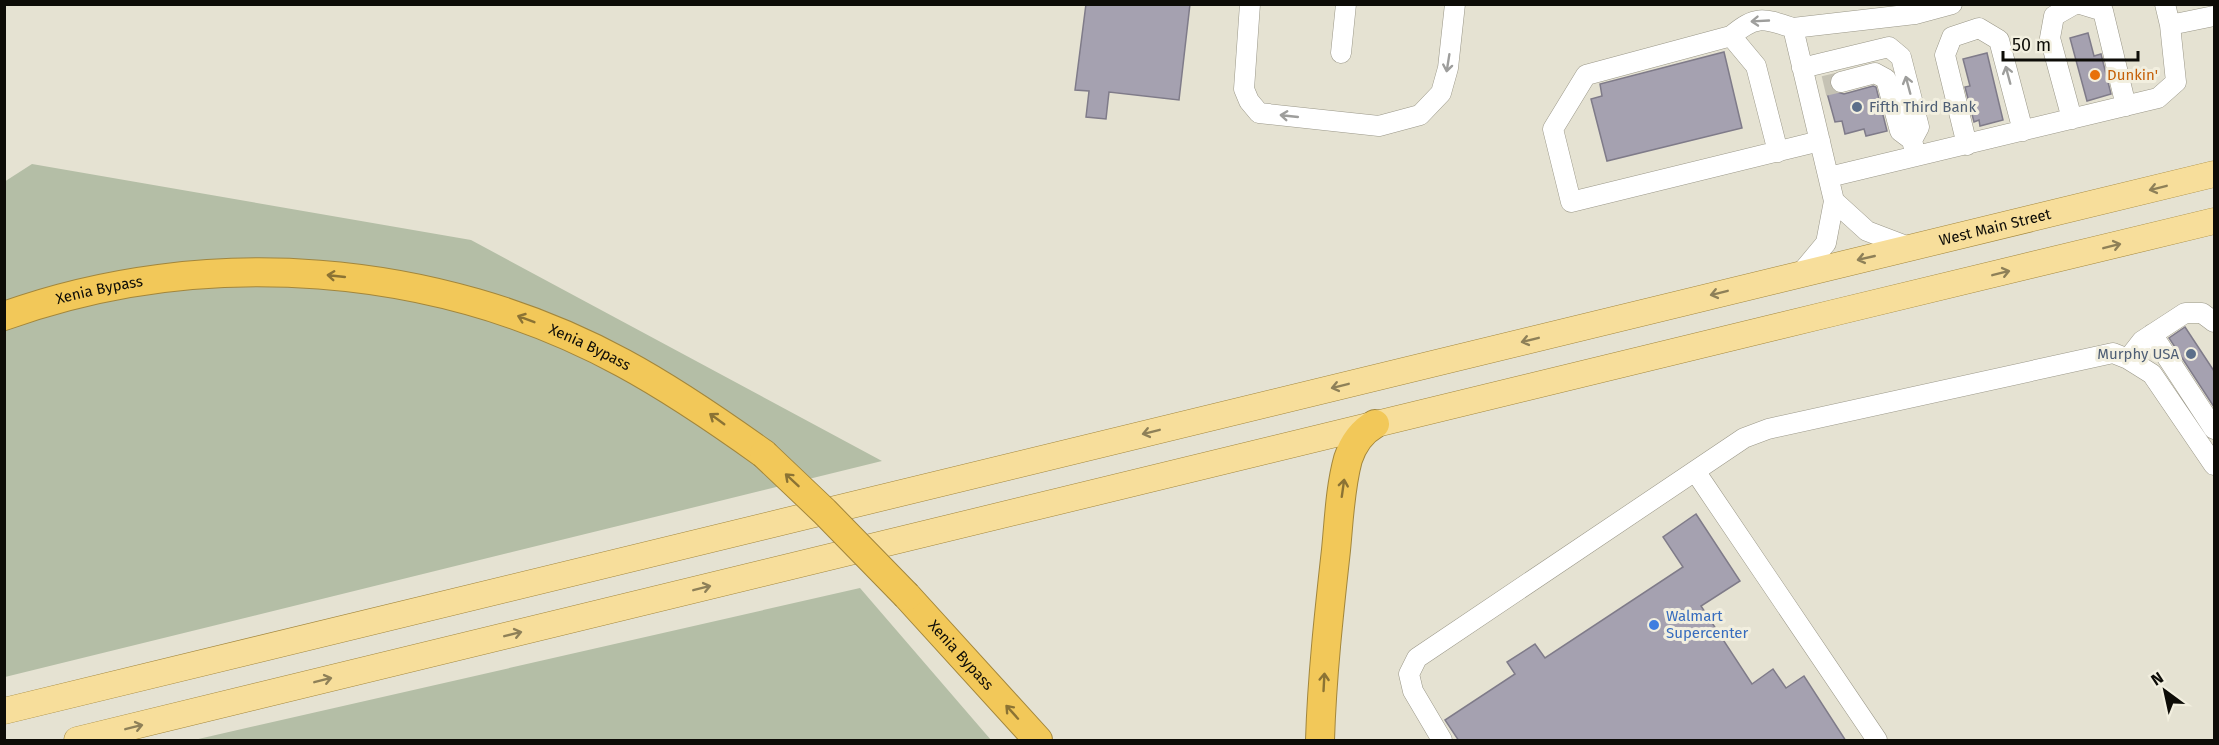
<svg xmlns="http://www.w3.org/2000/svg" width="2219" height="745" font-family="'Fira Sans',sans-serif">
<rect width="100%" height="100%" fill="#e5e2d2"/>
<path fill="#b4bea6" d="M32,164L471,240L882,461L5,677L4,182Z
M860,588L991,740H194Z"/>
<path fill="#a5a1b0" stroke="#7f7b89" stroke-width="1.5" d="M1086,4H1190L1179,100L1109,92L1106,119L1086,117L1089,91L1075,90Z
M2088,33L2094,56L2101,54L2111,94L2087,101L2070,38Z
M1724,52L1742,128L1607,161L1591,99L1602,96L1600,84Z
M1987,53L2003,120L1980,126L1979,120L1974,122L1965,87L1970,86L1963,59Z
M1873,86L1876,87L1887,131L1866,136L1864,129L1845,134L1842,121L1835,122L1827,93L1834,91L1844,94Z
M2185,327L2214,371V407L2169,338Z
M1696,514L1740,581L1701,606L1752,684L1773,669L1786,688L1804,676L1846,741H1459L1445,720L1515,674L1507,662L1535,644L1545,658L1683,567L1663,537Z"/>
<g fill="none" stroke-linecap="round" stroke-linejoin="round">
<path stroke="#c5c2b4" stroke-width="20" stroke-dasharray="20 10" stroke-linecap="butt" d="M1824,86L1841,82"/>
<g stroke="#9a9788" stroke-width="21">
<path id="minor" d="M1250,4L1244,89L1249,101L1259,113L1379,126L1420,115L1441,93L1448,68L1455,4
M2080,4L2103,11L2126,106
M2165,4L2170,25L2214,16
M1793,28C1763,18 1756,15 1731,36L1586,75L1553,129L1571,202L1820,141
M1731,36L1756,66L1778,152
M1341,53L1346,4
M1802,68L1889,47L1901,57L1919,127L1912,140
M1841,82L1875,73L1886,79L1900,131L1912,140L1915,153
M2072,119L2050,38L2054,16L2075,4
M1967,145L1945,55L1952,37L1979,28L1999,40L2023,131
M1829,177L2158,98L2176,82L2170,25
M1834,201L1867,231L1909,247
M1801,273L1826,243L1834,201L1793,28L1915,14L1952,4
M2152,334L2214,429
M2128,359L2142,341L2185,313H2202L2214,322
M1695,471L1877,740
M1442,740L1413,691L1409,674L1417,658L1744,438L1768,429L2113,353L2128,359L2152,374L2214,465"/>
</g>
<g stroke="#a2863c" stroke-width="27">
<g id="major">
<path id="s1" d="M4,711L2214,174"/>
<path d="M77,740L1833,313L2214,221"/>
</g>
</g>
<g stroke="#a2863c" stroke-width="30">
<g id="highway">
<path id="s2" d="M4,316C205,244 437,262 623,363C673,390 718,421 764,454"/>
<path id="s3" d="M907,596L1038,740"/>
<path d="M1320,740C1322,677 1329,613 1336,550C1339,520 1340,488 1348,459C1353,444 1361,432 1375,424"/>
</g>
</g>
<use href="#minor" stroke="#fff" stroke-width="20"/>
<use href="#major" stroke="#f7de9b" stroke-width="26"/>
<use href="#highway" stroke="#f2c859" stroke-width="28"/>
<g stroke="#a2863c" stroke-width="30" stroke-linecap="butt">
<path id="highway-bridge" d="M764,454L824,511L907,596"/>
</g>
<use href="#highway-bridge" stroke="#f2c859" stroke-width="28"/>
</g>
<defs><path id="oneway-shaft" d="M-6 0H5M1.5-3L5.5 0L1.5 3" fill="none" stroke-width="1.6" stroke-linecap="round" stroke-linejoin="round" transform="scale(1.5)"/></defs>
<g stroke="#9e9e9c">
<use href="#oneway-shaft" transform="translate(1760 21) rotate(177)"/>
<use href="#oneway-shaft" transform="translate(1448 63) rotate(99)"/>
<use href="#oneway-shaft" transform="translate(2008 75) rotate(-105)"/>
<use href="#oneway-shaft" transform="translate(1908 85) rotate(-105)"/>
<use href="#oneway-shaft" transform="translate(1289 116) rotate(-174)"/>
</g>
<g stroke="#8e8058">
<use href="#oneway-shaft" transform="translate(2158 188) rotate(166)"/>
<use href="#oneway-shaft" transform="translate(2112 246) rotate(-14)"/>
<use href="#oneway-shaft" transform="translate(1866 258) rotate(167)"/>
<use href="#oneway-shaft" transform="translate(2001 273) rotate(-14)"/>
<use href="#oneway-shaft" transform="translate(1719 293) rotate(166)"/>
<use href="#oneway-shaft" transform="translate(1530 340) rotate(166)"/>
<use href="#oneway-shaft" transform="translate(1340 386) rotate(166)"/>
<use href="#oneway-shaft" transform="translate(1151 432) rotate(166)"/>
<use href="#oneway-shaft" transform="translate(702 588) rotate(-14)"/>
<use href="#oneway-shaft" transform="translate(513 634) rotate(-14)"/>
<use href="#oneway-shaft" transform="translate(323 680) rotate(-14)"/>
<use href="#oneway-shaft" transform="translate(134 727) rotate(-14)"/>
</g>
<g stroke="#8b7334">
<use href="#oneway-shaft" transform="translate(336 276) rotate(-174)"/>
<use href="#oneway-shaft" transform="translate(526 319) rotate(-159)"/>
<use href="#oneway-shaft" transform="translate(717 419) rotate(-144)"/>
<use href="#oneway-shaft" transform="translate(792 480) rotate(-137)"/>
<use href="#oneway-shaft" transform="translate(1343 488) rotate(-82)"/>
<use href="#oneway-shaft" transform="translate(1324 682) rotate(-87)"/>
<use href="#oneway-shaft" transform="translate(1012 712) rotate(-132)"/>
</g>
<circle fill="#e8710a" stroke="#f2efdf" stroke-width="2" cx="2095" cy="75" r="6"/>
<g fill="#5c6f8a" stroke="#f2efdf" stroke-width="2">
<circle cx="1857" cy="107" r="6"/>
<circle cx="2191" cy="354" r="6"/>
</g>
<circle fill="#3f7fe0" stroke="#f2efdf" stroke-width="2" cx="1654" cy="625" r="6"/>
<g text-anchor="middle" stroke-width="6" stroke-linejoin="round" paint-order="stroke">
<g font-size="15" fill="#c56008" stroke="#f2efdf" text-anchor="start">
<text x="2107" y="80">Dunkin'</text>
</g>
<g font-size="15" fill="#4e5e75" stroke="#f2efdf" text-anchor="start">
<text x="1869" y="112">Fifth Third Bank</text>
<text x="2179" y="359" text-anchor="end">Murphy USA</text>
</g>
<g font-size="15" fill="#0d0c07" stroke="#f2efdf">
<text dy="5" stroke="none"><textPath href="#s1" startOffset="2049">West Main Street</textPath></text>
<text dy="5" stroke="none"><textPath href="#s2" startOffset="99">Xenia Bypass</textPath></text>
<text dy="5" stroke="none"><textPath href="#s2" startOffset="602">Xenia Bypass</textPath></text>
<text dy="5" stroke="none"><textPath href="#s3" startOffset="80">Xenia Bypass</textPath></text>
</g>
<g font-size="15" fill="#366cbe" stroke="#f2efdf" text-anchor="start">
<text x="1666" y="621">Walmart<tspan x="1666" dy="17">Supercenter</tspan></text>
</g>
</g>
<rect width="2219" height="745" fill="none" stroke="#0d0c07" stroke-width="12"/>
<g transform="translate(2165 691) rotate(327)" stroke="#f2efdf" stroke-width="4.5" paint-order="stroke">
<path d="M0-4.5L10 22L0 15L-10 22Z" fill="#0d0c07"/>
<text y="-9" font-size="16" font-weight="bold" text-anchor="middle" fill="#0d0c07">N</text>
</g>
<path d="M2003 51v9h135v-9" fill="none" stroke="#0d0c07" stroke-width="3"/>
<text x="2012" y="51" font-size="18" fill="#0d0c07" stroke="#f2efdf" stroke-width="4.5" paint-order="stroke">50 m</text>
</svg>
